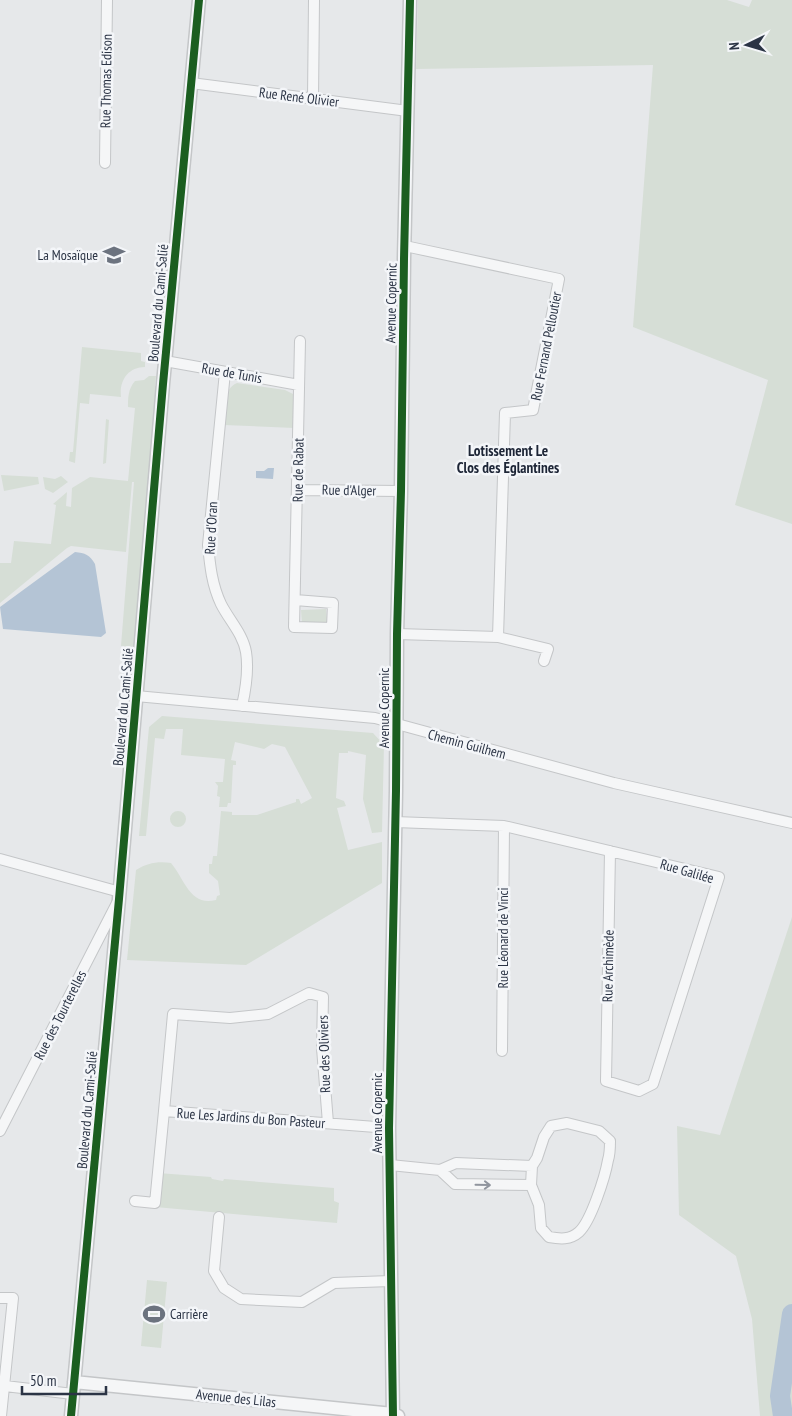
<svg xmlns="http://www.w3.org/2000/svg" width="792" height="1416" font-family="'PT Sans Narrow',sans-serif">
<rect width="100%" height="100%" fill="#e6e8ea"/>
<path fill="#d6ded6" d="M418,0H727L749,7L752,0H792V524L735,505L768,380L633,327L653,65L416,69Z
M82,347L141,353V361L145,362V367C128,367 119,381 121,397L90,394L89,404L80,403L75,463L69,461L70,452H73Z
M149,376H156L155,386L159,387L136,647L121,646L134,482H132L126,552L71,546L67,548L0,603V563H11L14,541L51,544L56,505L53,504L67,492L66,506L71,507L72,488L90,477L128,481L135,408L128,407C128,398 128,389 135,381L144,380Z
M237,383L285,390L293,394L294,428L224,425C225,412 222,389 237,383Z
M106,419L109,420L106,463L103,464Z
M1,475L38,477L39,484L4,491Z
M61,476L68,482L53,493L45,489L43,477L55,479Z
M326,609L327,623L302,624L301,610Z
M162,716L373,733L384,745L382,832L372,833L363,799L366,755L348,751V753H339L336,798L344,801L346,806L337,808L348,850L382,842V883L246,965L127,960L136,870C147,863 158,861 171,863C184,878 190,907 216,900L217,896L220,895L218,881L209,873V864H212L213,856H217L221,811L232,812V815H257L296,802V799H299L301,804L312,798L285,747L272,744L264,749L235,742L231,760L236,761V765H233L231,803H228L227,807H219L220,797L217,796L218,786L215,782H223L225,759L181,755L183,729H166L164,739L155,738L146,836H139L149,727Z
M170 819a8 8 0 1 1 16 0a8 8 0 1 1-16 0Z
M792,917V1416H760L752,1319L736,1256L679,1215L677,1126L720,1135Z
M158,1173L211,1177L212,1179L223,1181L224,1179L334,1188V1201L339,1203L337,1223L155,1207Z
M147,1280L167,1282L161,1348L141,1346Z"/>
<path fill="#b4c4d5" d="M268,468H274L273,479L256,478V471H264Z
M75,552C85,553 90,555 95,564L106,633L101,637L3,629L0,607Z"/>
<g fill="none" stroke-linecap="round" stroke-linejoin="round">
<path stroke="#b4c4d5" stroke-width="20" d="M783,1416L780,1396L792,1314"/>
<g stroke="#c4c6c8" stroke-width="12">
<path id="minor" d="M191,83L408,111
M313,99L314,0
M105,163L107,0
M405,246L559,279L533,410L505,413L498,637
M165,361L299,385
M225,372L208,545C210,566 212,585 221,604C229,620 243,634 246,652C249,670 246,688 242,706
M297,490L401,491
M295,600L333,603L332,628L294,627L300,341
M397,634L498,637L548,649L544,661
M136,696L375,718L614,783L792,823
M395,822L504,826L719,877L653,1084L639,1091L606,1081L610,851
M0,859L120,892
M502,1051L504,826
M164,1111L173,1014L230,1018L268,1014L309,993L323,997L322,1048L328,1123
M567,1123L599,1131L610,1141C610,1147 610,1154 608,1160C605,1177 591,1221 579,1232C570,1240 560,1239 549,1237L541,1228L539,1205L531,1185L532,1166L537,1158L544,1137L551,1126Z
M0,1131L117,903
M390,1165L440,1170L456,1163L532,1166
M440,1170L455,1184L531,1185
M135,1201L155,1203L164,1111L389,1128
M219,1217L214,1271L224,1288L241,1299L302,1302L334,1283L391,1281
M0,1298H13L1,1416
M5,1386L73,1394"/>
</g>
<g stroke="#c4c6c8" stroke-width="15">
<path id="tertiary" d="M74,1382L393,1414L398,1416
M71,1416L119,899L163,384L199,0
M393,1416L389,1128L396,791L397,634L401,491L404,259L410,0"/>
</g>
<use href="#minor" stroke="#f5f6f7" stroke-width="10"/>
<use href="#tertiary" stroke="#f5f6f7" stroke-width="12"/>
<g stroke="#f4f6f9" stroke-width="11">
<path id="cycleway" d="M71,1416L119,899L163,384L199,0
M393,1416L389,1128L396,791L397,634L401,491L404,259L410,0"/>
</g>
<use href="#cycleway" stroke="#1b5e20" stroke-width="8"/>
</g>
<defs><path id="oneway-shaft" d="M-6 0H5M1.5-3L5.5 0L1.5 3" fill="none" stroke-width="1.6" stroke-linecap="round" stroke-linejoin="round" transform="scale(1.25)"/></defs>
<use stroke="#90959e" href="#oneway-shaft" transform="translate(483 1185) rotate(1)"/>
<defs>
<g id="school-bare" transform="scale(1.725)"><path d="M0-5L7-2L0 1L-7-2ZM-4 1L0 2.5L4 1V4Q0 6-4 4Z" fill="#6c737f" stroke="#f4f6f9" stroke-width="2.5" paint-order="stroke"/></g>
<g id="stadium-bare" transform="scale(1.725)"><path d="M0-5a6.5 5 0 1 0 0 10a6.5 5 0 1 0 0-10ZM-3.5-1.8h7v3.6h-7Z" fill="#6c737f" stroke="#f4f6f9" stroke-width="2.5" paint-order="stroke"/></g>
</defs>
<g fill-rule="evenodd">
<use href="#school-bare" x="114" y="255"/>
<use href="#stadium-bare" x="154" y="1314"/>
</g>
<g text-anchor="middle" stroke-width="5" stroke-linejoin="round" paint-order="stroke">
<g font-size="14" fill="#2b3445" stroke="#f4f6f9">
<text transform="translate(106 81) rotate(-89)" y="5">Rue Thomas Edison</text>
<text transform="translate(299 97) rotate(7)" y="5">Rue René Olivier</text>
<text transform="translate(158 303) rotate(-85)" y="5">Boulevard du Cami-Salié</text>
<text transform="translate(391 303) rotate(-89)" y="5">Avenue Copernic</text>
<text transform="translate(546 346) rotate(-79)" y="5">Rue Fernand Pelloutier</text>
<text transform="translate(232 373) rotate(10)" y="5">Rue de Tunis</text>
<text transform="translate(298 470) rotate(-89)" y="5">Rue de Rabat</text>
<text transform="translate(349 490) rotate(1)" y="5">Rue d'Alger</text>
<text transform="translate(211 528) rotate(-87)" y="5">Rue d'Oran</text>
<text transform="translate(123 707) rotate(-85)" y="5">Boulevard du Cami-Salié</text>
<text transform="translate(384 708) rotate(-90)" y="5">Avenue Copernic</text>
<text transform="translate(467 744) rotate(15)" y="5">Chemin Guilhem</text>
<text transform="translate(687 871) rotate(16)" y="5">Rue Galilée</text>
<text transform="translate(503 938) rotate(-90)" y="5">Rue Léonard de Vinci</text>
<text transform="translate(608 966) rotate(-89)" y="5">Rue Archimède</text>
<text transform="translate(60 1015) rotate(-63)" y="5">Rue des Tourterelles</text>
<text transform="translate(324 1054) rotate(-92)" y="5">Rue des Oliviers</text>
<text transform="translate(87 1110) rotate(-85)" y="5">Boulevard du Cami-Salié</text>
<text transform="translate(377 1113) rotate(-90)" y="5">Avenue Copernic</text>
<text transform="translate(251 1118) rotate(4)" y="5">Rue Les Jardins du Bon Pasteur</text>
<text transform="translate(236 1398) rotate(6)" y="5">Avenue des Lilas</text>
</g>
<g font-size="14" fill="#2b3445" stroke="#f4f6f9" text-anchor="end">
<text x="98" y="260">La Mosaïque</text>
<text x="170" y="1319" text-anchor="start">Carrière</text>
</g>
<g font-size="15" font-weight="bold" fill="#1d2536" stroke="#f4f6f9">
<text x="508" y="456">Lotissement Le<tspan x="508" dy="17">Clos des Églantines</tspan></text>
</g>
</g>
<g transform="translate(747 45) rotate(265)" stroke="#f4f6f9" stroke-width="4" paint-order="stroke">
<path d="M0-4L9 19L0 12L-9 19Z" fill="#2b3445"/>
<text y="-8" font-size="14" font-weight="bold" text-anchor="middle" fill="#2b3445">N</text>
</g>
<path d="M22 1386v8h84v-8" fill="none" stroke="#2b3445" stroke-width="2.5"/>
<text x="30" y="1386" font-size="15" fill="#2b3445" stroke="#f4f6f9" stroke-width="4" paint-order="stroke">50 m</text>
</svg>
